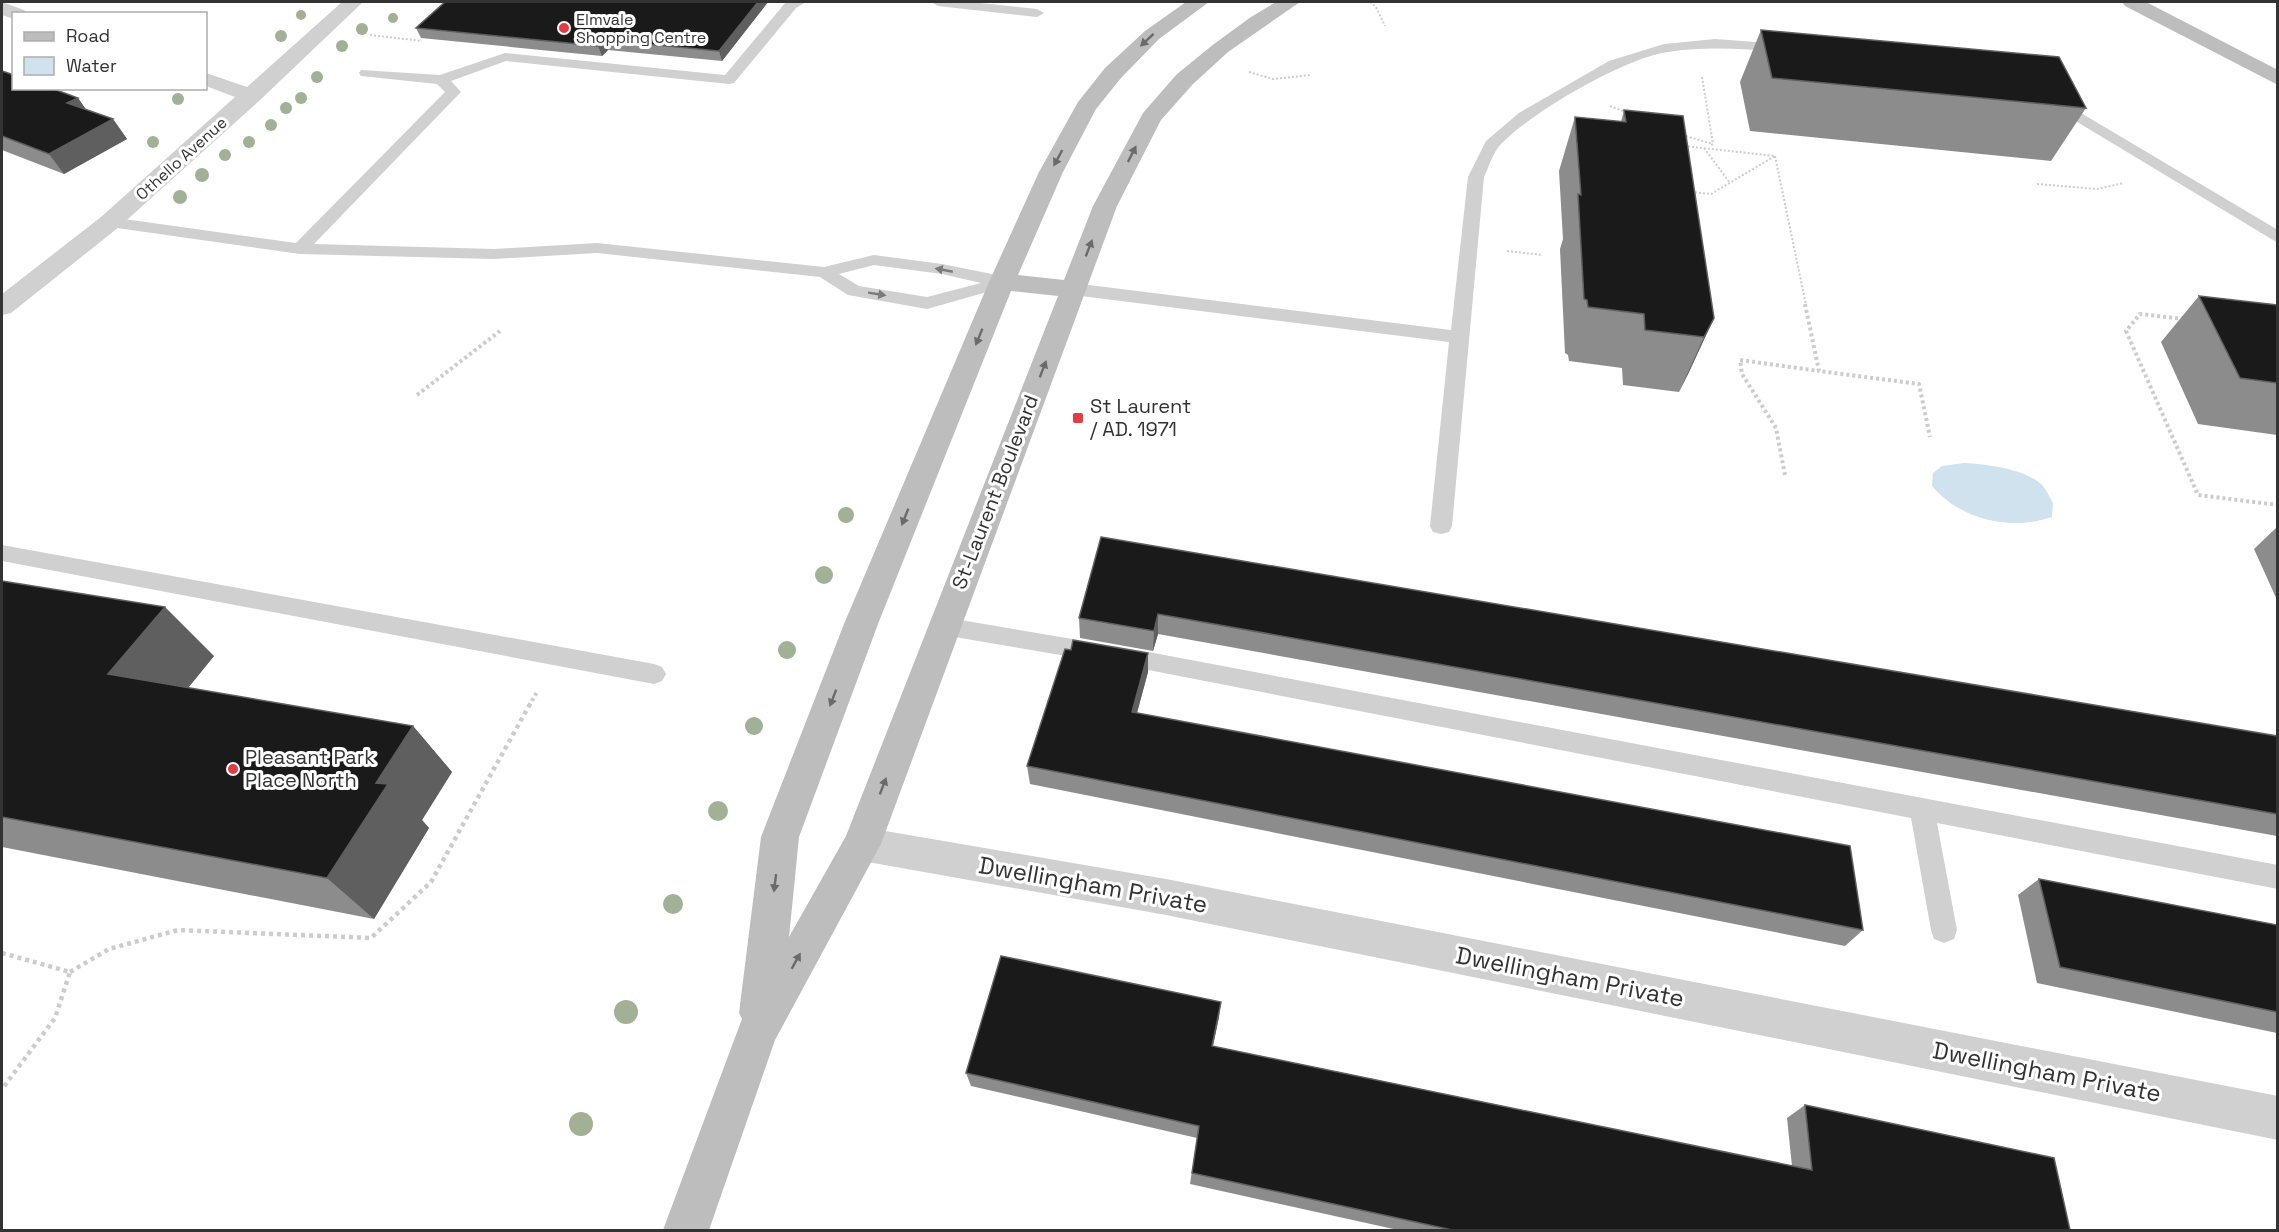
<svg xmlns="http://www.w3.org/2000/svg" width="2279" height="1232" font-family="'Space Grotesk',sans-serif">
<rect width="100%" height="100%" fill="#fff"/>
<path fill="#cfe2ee" d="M1964,463C1986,464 2027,469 2043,486C2047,491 2050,498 2053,503L2052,517C2010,531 1961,520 1932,486L1933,473L1942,466Z"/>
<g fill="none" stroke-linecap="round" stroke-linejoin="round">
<path stroke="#cdcdcd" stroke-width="2" stroke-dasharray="2 2" stroke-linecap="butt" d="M1370,2L1376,7L1385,26
M370,35L422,41
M1249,72L1273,79L1311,75
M1702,77L1713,144L1711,145
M1610,106L1628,113
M1682,135L1713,144
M1684,146L1775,156
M1704,148L1730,183
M1775,156L1806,305
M2037,184L2097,189L2124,183
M1691,192L1711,194L1775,156
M1507,251L1543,255"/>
<path stroke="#cdcdcd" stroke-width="4" stroke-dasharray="3 3" stroke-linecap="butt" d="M1805,304L1819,371L1919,384L1930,437
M2184,319L2140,314L2126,331L2198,495L2278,505
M417,395L500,331
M1785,475L1776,428L1742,374L1740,360L1819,371
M529,706L537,692"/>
<path stroke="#cdcdcd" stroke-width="4.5" stroke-dasharray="4 4" stroke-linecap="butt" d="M2,953L70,972L55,1018L2,1089
M70,972L109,949L178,930L371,938L431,882L530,704"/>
<path fill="#d0d0d0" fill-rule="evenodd" d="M786,2H806L796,8L734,83L729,84L506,61L451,81L461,92L458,95L314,244L494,249L597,243L824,267L874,255L942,264L1002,276L1008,278L1011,282L1008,286L927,309L848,295L820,277L597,253L494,259L300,254L110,227L102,222L110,217L296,243L445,92L437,84L361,76L359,73L361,70L440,75L505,53L725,75ZM874,265L942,274L981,283L927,297L859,286L839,274Z
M931,2H971L1037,9L1044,13L1037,17L938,6Z
M1715,39L1783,44L1790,48L1783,52C1744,49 1707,46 1668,52C1624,58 1532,112 1501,144C1493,152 1489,167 1484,177L1452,526L1449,532L1441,534L1433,532L1430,526L1449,342L1073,295L1067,293L1064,289L1067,285L1073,283L1451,330L1468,177L1486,141L1519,113L1609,61L1664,44Z
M2054,97L2278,230V243L2049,105L2046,102Z
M2,545L654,664L662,667L666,674L662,681L654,684L2,561Z
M943,617L1143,651L2278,865V889L1937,823L1957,930L1954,939L1944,943L1934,939L1931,930L1911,818L1143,669L943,635L935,632L932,626L935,620Z"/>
<path fill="#d0d0d0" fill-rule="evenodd" d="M2,2L24,10L27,14H14V19L2,15Z
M342,2H363L259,101L119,227L11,313L2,315V294L101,217L235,97L206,86V73L247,87Z
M862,827L1166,879L2278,1096V1140L1166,915L862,861L849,856L843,844L849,832Z"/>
<path fill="#bdbdbd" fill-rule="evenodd" d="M1186,2H1209L1159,39L1121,78L1096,109L1063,172L1018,275L1064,280L1093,206L1143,113L1177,74L1214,44L1251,17L1276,2H1300L1228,52L1193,84L1161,120L1117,206L881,844L775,1040L709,1230H663L742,1019L739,1013L761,837L844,624L989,282L1039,172L1078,102L1105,68L1145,31ZM1011,291L1058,296L846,836L789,937L799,837L878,624Z
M2122,2H2146L2278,70V85L2125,6Z"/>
</g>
<g fill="#a2b095">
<circle cx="301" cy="15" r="5"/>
<circle cx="393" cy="18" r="5"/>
<circle cx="362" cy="29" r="6"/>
<circle cx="281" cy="36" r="6"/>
<circle cx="342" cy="46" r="6"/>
<circle cx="317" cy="77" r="6"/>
<circle cx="301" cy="98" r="6"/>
<circle cx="178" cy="99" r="6"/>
<circle cx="286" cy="108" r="6"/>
<circle cx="271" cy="125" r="6"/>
<circle cx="153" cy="142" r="6"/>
<circle cx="249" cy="142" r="6"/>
<circle cx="225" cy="155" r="6"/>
<circle cx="202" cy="175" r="7"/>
<circle cx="180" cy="197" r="7"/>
<circle cx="846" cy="515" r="8"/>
<circle cx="824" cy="575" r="9"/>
<circle cx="787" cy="650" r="9"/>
<circle cx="754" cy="726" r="9"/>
<circle cx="718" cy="811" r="10"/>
<circle cx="673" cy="904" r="10"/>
<circle cx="626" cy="1012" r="12"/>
<circle cx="581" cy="1124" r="12"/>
</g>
<path fill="#8c8c8c" d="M768,2L722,61L608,50L602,56L421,38L416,28Z
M1761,30L2086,108L2051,161L1750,131L1740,82Z
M2,71L78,98L86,110L113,119L127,139L64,174L2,150Z
M1624,110L1714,318L1689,372L1679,392L1623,385L1622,368L1569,361L1568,355L1565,353L1560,249L1563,239L1559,171L1575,117L1621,122Z
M2199,296L2277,305V435L2198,424L2161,342Z
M2277,527V600L2254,549Z
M1101,537L2277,736V836L1158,634L1153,651L1080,638L1079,618Z
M2,581L214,656L188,688L413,726L452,772L422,820L429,828L374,919L2,847Z
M1148,672L1137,713L1863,930L1845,946L1030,784L1027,766Z
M2039,879L2277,925V1033L2037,983L2018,895Z
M1219,1017L1213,1046L1792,1166L1787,1118L1805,1105L2070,1230H1398L1190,1184L1197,1138L971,1086L966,1073Z"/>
<path fill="#5f5f5f" d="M758,2H768L722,61L719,51Z
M604,40L608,50L602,56L598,46Z
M78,98L92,118L67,103Z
M113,119L127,139L64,174L49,154Z
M1714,318L1689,372L1679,392L1704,337Z
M165,607L214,656L161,721L108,674Z
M1158,614V634L1153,651L1154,631Z
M1148,653V672L1132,731V712Z
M413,726L452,772L422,820L429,828L374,919L327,878L376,783Z
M1221,1002L1219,1017L1210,1059L1212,1046Z"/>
<path fill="#1a1a1a" stroke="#5f5f5f" stroke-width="1.5" d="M445,2H758L719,51L604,40L598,46L416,28Z
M1761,30L2059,57L2086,108L1772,78Z
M2,71L14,75V88H51L78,98L67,103L113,119L49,154L2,136Z
M1624,110L1683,116L1714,318L1704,337L1645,330L1644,314L1588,307L1587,300L1584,299L1578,194L1581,195L1575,117L1626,122Z
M2199,296L2277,305V383L2240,378Z
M1101,537L2277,736V814L1158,614L1154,631L1079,618Z
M2,581L165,607L108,674L413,726L376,783L388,784L327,878L2,817Z
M1073,640L1148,653L1132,712L1850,846L1863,930L1027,766L1065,649L1071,650Z
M2039,879L2277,925V1012L2060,967Z
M1001,956L1221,1002L1212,1046L1812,1170L1805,1105L2054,1158L2070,1230H1452L1192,1173L1199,1126L966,1073Z"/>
<defs><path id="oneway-solid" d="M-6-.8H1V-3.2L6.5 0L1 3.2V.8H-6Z" transform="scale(1.5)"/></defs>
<g fill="#6a6a6a">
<use href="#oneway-solid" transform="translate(1147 40) rotate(137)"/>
<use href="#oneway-solid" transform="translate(1132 154) rotate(-63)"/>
<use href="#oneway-solid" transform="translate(1058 158) rotate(118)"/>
<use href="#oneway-solid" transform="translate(1089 248) rotate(-69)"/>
<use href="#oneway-solid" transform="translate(979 337) rotate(112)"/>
<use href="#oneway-solid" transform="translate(1043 369) rotate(-69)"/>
<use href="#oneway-solid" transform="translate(905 517) rotate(112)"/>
<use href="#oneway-solid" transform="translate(833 698) rotate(111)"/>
<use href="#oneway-solid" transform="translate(883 786) rotate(-69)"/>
<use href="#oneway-solid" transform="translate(775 883) rotate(97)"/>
<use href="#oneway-solid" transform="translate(796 961) rotate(-61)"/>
</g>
<g fill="#7a7a7a">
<use href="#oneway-solid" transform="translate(944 270) rotate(-169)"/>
<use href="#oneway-solid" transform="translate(877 294) rotate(9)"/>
</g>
<g fill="#e63946" stroke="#fff" stroke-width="2">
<circle cx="564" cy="28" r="6"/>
<rect x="1072" y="412" width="12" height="12" rx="3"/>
<circle cx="233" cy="769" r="6"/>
</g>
<g text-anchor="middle" stroke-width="6" stroke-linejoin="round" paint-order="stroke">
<g font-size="16" fill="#333" stroke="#fff" text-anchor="start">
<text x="576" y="25">Elmvale<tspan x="576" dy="18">Shopping Centre</tspan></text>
</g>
<g font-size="16" fill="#333" stroke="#fff">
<text transform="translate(181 158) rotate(-42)" y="6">Othello Avenue</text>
</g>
<g font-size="20" fill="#333" stroke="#fff" text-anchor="start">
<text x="1090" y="413">St Laurent<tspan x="1090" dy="23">/ AD. 1971</tspan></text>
<text x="245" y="764">Pleasant Park<tspan x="245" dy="23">Place North</tspan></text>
</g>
<g font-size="20" fill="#333" stroke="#fff">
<text transform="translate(995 492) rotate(-69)" y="7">St-Laurent Boulevard</text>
</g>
<g font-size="24" fill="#333" stroke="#fff">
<text transform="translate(1093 885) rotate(10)" y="8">Dwellingham Private</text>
<text transform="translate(1570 977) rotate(11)" y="8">Dwellingham Private</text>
<text transform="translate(2047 1072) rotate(11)" y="8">Dwellingham Private</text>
</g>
</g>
<rect width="2279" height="1232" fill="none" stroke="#333333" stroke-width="6"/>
<rect x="12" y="12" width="195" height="78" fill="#ffffff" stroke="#adadad" stroke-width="1.5"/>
<rect x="24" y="32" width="30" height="9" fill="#bdbdbd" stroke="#adadad" stroke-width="1.5"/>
<text x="66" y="42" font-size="18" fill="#333333">Road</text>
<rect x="24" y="57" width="30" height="18" fill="#cfe2ee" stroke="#adadad" stroke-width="1.5"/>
<text x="66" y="72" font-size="18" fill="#333333">Water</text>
</svg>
